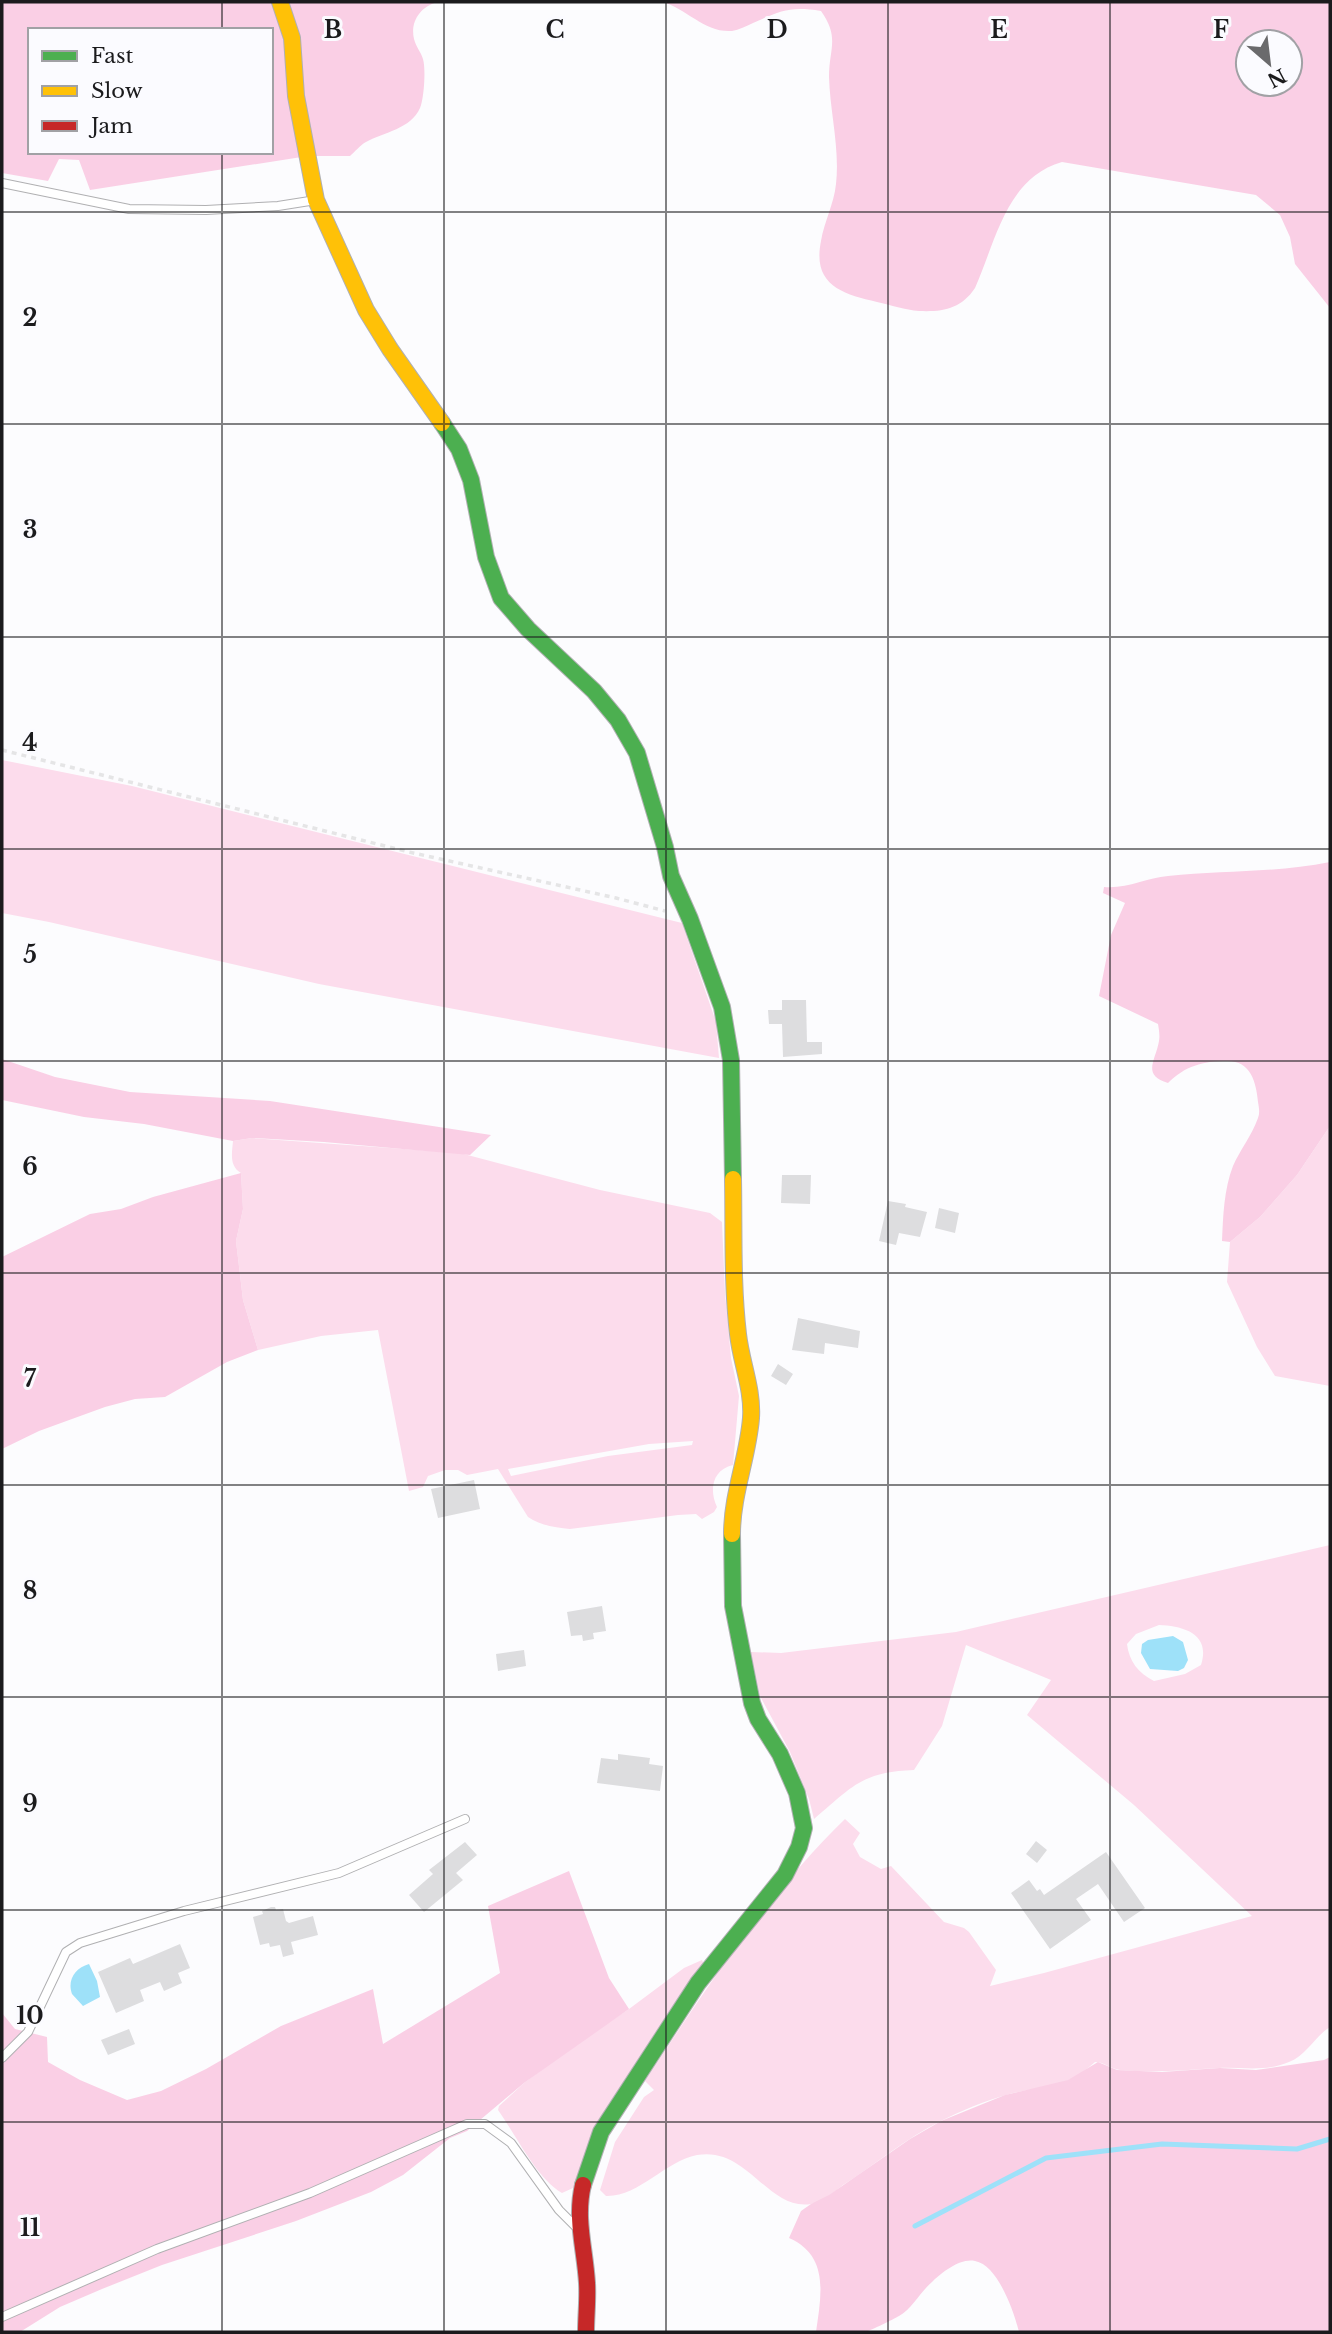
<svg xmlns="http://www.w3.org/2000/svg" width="1332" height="2334" font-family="'Libre Baskerville',serif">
<rect width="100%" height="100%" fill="#fcfcfe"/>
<path fill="#fcdcec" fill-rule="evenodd" d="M2,760L132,786L682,923L716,1022L719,1058L319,984L49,922L2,913Z
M1330,1126V1386L1275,1376L1257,1347L1227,1282L1230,1242L1260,1217L1297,1175Z
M252,1138L460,1153L600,1190L710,1213L722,1222L725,1293L731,1358L739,1396L733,1465C712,1470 709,1490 717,1507L714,1512L702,1519L696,1514L678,1515L570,1529C556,1528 540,1525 528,1517L498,1469L467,1475L458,1470H445L428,1476L423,1487L409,1491L378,1330L321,1336L258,1350L243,1300L236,1241L243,1209L241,1173C229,1166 232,1153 233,1141ZM693,1441L692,1445L608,1456L511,1476L508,1469L649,1444Z
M1330,1545V2027C1314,2037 1307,2055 1289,2062C1266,2072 1243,2067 1219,2068C1186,2070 1153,2073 1120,2070C1111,2069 1104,2062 1095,2062C1088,2068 1081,2074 1073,2078C1053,2088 1027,2089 1006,2095C984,2101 961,2111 941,2121C906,2138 876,2164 843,2185C834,2192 822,2202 811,2204C767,2211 748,2146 697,2155C665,2161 639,2197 606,2196L600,2190L615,2142L644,2097L654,2090L645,2081C705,1990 766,1896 845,1819L860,1833L853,1844L860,1857L881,1869L891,1866L944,1922L964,1928L969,1932L996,1970L990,1986L1044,1973L1252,1916L1134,1805L1027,1715L1051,1680L966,1645L942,1726L914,1770C861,1772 852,1787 814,1819L809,1799L790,1752L760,1696L751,1652L781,1653L956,1632ZM1159,1625C1184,1626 1211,1634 1201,1665L1185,1674L1154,1681C1138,1673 1129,1661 1127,1644L1136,1634Z
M702,1960L704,1965L573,2188L562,2193C536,2178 516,2135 498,2110L499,2106L524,2083L572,2047L629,2009L684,1968Z"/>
<path fill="#facfe5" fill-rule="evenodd" d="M2,2H437C420,7 410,22 414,39C416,47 421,52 423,59C426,69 424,99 420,108C411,129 384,132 366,142C360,145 355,152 350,156H308L90,190L79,160L59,159L48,181L2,173ZM30,30H271V152H30Z
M663,2H1330V308L1295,264L1290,237L1280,215L1256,195L1062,162C1006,178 996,241 975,288C961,309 943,312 919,311C905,310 891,305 877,302C842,294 812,285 821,241C824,222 834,204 836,184C840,149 830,112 829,77C829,48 840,38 821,11C789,6 781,11 753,23C746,26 739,30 732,31C705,33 687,9 663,2ZM1290,42V84H1248V42Z
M1330,862V1126L1297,1175L1260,1217L1230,1242L1222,1241C1223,1216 1224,1189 1233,1166C1240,1150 1252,1135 1258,1118C1260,1113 1259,1108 1258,1102C1256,1082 1251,1061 1227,1061C1203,1061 1185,1066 1168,1083C1141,1075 1156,1060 1159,1041C1160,1036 1159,1030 1158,1024L1099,996L1111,935L1125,903L1103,893L1104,887C1127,889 1146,878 1168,876C1222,870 1277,873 1330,862Z
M2,1059L55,1077L130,1092L270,1101L491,1135L470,1155L324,1142L252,1138L233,1141L144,1124L84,1117L2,1100Z
M241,1173L243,1209L236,1241L243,1300L258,1350L227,1362L165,1397L135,1399L105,1407L39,1431L2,1449V1257L90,1214L121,1209L153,1197Z
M569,1871L609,1978L629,2009L524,2083L467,2131L450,2138L403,2175L371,2192L296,2221L162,2265L102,2289L60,2307L20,2332H2V2013L15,2029L47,2037L48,2062L80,2080L127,2100L161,2091L206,2069L281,2026L373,1989L383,2044L500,1973L488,1906Z
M1330,2057V2332H1019C1014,2312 998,2265 975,2261C960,2258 943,2272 933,2281C920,2292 913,2308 899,2316C892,2320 872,2330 865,2332C853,2334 829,2332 816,2332C821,2296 830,2256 789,2238L801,2211L811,2204L829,2195L910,2139L941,2121L1005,2095L1068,2080L1098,2062L1117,2070L1162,2072L1220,2068L1256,2070L1324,2060Z"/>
<path fill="#9ee1f9" d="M1173,1636L1183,1642L1188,1660L1184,1668L1178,1671L1150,1669L1141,1653L1142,1644L1148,1640Z
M89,1964L97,1981L100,1997L83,2006L72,1994C67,1980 75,1968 89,1964Z"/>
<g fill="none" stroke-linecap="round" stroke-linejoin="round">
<path stroke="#9ee1f9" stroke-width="5" d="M915,2226L1046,2158L1162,2144L1297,2149L1330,2139"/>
</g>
<path fill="#dddddf" d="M782,1000H806L807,1042H822V1054L783,1057L782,1024H769L768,1010H782Z
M782,1175H811L810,1204L781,1203Z
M888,1201L906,1204L905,1207L927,1212L920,1237L899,1233L896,1245L879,1241Z
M939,1208L959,1213L955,1233L935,1228Z
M798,1318L860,1331L858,1348L825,1343L824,1354L792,1350Z
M778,1364L793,1374L786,1385L771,1376Z
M474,1480L480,1509L438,1518L431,1489Z
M602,1606L606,1631L593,1633L594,1639L583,1641L582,1635L571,1636L567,1612Z
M524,1650L526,1666L498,1671L496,1654Z
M618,1754L650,1758L649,1764L663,1766L660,1791L597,1783L601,1758L618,1760Z
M1036,1841L1047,1850L1037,1863L1026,1854Z
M465,1842L477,1855L456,1873L463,1880L424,1912L409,1895L433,1874L429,1870Z
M1106,1852L1145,1908L1124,1922L1098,1884L1076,1899L1091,1920L1050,1949L1011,1893L1029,1880L1037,1891L1040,1889L1044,1895Z
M271,1907H275L276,1910L283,1909L286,1921L289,1923L313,1916L318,1935L291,1942L294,1954L283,1957L280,1945L270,1947L269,1943L260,1945L253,1917L263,1914L262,1911Z
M180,1944L190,1968L178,1973L182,1983L164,1991L160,1982L140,1990L144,2001L116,2013L98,1972L130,1958L133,1964Z
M129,2029L135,2044L108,2055L101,2040Z"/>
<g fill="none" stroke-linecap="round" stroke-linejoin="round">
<g stroke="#b0b0b2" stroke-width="10">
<path id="lane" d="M2,183L129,209L206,210L278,206L316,200
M2,2058L28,2032L66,1952L80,1943L184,1911L339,1873L465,1819
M2,2317L157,2249L310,2193L467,2124H485L511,2143L559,2210L575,2226"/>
</g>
<g stroke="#b0b0b2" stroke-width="18">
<path id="fast" d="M442,423L459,449L471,480L486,557L501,598L528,629L594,691L618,720L637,753L665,847L671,876L690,919L722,1007L731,1060L733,1179
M583,2185L601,2132L698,1983L785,1875L799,1847L804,1828L797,1793L780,1754L758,1719L752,1703L733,1606L732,1534"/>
</g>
<g stroke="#b0b0b2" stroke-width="18">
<path id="slow" d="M280,2L292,38L296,96L316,200L366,310L390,349L442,423
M732,1534C732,1494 748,1457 751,1418C753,1389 741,1362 738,1334C732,1283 734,1230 733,1179"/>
</g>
<g stroke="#b0b0b2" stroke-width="18">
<path id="jam" d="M583,2185C575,2219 585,2249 587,2283C588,2299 586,2316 586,2332"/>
</g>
<path stroke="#e5e5e6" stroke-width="3.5" stroke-dasharray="5 5" stroke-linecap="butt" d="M2,750L409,852L616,898L665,911"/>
<use href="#lane" stroke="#fff" stroke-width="8"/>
<use href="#fast" stroke="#4caf50" stroke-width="16"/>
<use href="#slow" stroke="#ffc107" stroke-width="16"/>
<use href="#jam" stroke="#c62828" stroke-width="16"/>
</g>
<path fill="none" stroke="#1b1b1d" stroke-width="2" stroke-opacity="0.55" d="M222,2V30M444,2V2332M666,2V2332M888,2V2332M1110,2V2332M222,152V2332M2,212H1330M2,424H1330M2,637H1330M2,849H1330M2,1061H1330M2,1273H1330M2,1485H1330M2,1697H1330M2,1910H1330M2,2122H1330"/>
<g font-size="23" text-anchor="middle" font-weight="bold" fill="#1b1b1d" stroke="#fbfbff" stroke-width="6" stroke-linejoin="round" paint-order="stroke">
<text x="333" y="38">B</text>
<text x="555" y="38">C</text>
<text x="777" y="38">D</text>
<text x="999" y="38">E</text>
<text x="1221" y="38">F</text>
<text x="30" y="326">2</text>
<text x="30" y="538">3</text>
<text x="30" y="751">4</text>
<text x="30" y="963">5</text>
<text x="30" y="1175">6</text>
<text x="30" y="1387">7</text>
<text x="30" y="1599">8</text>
<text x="30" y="1812">9</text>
<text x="30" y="2024">10</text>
<text x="30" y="2236">11</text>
</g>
<rect width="1332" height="2334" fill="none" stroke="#1b1b1d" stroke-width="7"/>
<rect x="28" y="28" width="245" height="126" fill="#fbfbff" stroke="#a1a1a5" stroke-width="2"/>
<rect x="42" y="51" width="35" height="10" fill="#4caf50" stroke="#a1a1a5" stroke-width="2"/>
<text x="91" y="63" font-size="21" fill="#1b1b1d">Fast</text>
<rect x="42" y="86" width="35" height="10" fill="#ffc107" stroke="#a1a1a5" stroke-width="2"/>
<text x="91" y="98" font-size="21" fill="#1b1b1d">Slow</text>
<rect x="42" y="121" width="35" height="10" fill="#c62828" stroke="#a1a1a5" stroke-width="2"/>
<text x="91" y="133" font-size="21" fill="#1b1b1d">Jam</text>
<g transform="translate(1269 63) rotate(152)"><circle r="33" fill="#fbfbff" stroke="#a1a1a5" stroke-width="2"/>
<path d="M0-5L12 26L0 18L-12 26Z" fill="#6a6a6c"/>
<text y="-10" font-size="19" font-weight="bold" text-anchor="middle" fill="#1b1b1d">N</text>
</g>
</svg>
